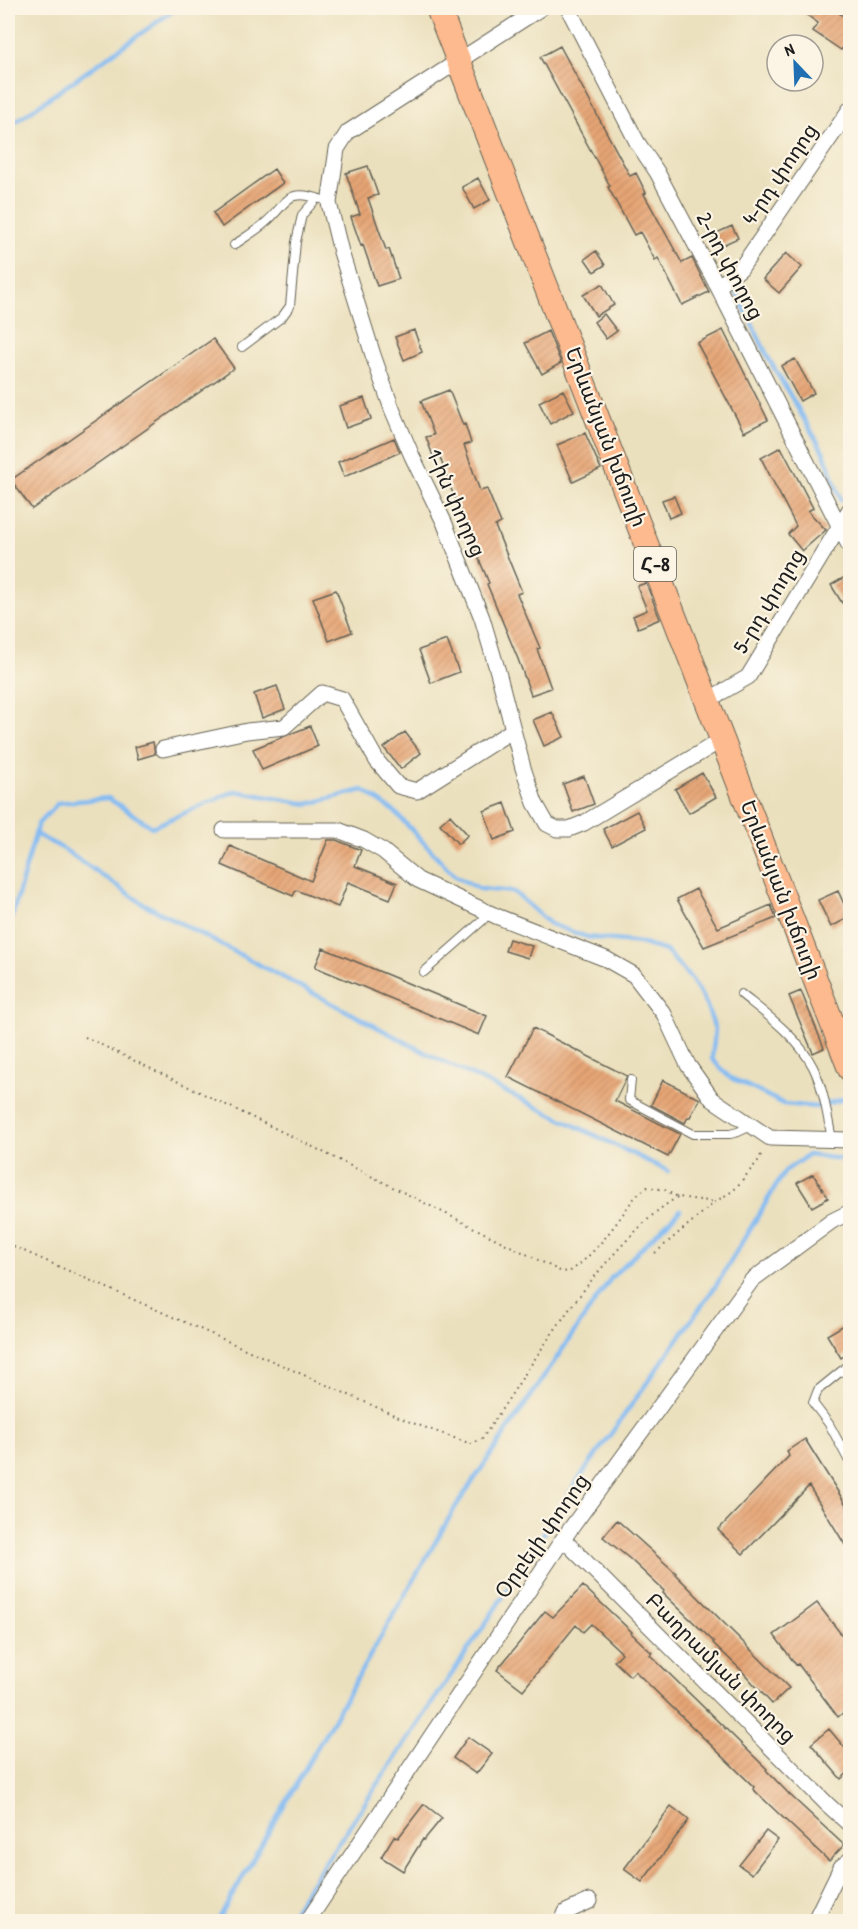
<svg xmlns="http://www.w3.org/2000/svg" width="858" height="1929" font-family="'Patrick Hand','Noto Sans Armenian',sans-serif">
<defs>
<pattern id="building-hatch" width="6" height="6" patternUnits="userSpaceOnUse" patternTransform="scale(1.5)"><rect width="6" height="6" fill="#e6a575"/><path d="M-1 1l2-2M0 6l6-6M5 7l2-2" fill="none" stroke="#c58d65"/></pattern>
</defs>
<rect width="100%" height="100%" fill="#fcf5e5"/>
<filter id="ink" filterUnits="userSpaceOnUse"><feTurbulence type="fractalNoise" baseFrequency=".0167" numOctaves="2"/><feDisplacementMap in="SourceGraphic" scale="12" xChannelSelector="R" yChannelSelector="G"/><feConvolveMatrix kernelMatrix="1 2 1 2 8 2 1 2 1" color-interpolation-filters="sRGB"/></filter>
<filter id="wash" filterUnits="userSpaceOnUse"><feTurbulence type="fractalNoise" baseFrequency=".008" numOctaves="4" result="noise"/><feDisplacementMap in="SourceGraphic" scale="24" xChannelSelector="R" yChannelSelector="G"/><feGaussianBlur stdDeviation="1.35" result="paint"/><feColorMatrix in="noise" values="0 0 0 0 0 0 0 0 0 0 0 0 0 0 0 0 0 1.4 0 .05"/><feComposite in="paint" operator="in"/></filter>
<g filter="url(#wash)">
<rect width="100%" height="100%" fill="#ebe0bd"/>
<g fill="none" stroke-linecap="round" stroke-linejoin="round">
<path stroke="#83bbf3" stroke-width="4.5" d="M8,127L177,8
M736,291L770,361L824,453L841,500
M35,834L62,848L142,903L430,1055L668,1171
M8,926L13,913L38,824L58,803L108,798L152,827L235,791L308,804L363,790L395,812L455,876L480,889L514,892L550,924L587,937L640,943L666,951L692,980L706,1004L715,1029L712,1059L729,1077L784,1104L816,1107L850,1097
M217,1922L456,1506L611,1278L680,1210
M285,1922L482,1629L576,1483L717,1284L785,1171L808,1155L850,1160"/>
</g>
<g id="blocks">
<path fill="url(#building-hatch)" d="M797,8H832L850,21V49L845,45L841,50L813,31L818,23Z
M560,46L630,176L636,173L646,193L644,194L682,263L692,258L709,292L682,305L658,258L655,260L640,232L634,235L608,187L610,186L591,151L540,57Z
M368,166L378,195L368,198L386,250L389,249L399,279L377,286L363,245L361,246L351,217L360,214L346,173Z
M274,169L283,183L222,227L213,213Z
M478,178L490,200L474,209L462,187Z
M732,226L738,238L718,247L712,235Z
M596,251L605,265L594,272L585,259Z
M786,253L802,267L779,293L763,279Z
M602,284L614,305L596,316L583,295Z
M604,314L617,331L606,339L594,322Z
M414,330L422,352L404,360L395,337Z
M723,330L768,420L744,432L697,343Z
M548,331L561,363L542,374L525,343Z
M213,339L234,368L32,509L11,480Z
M795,359L814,393L800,401L781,366Z
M449,390L463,425L465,424L471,443L464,445L480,491L487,489L501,523L495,526L522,592L517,594L540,648L537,649L551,688L531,695L518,659L487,584L489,583L471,540H473L449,484L439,454L433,456L426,437L434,435L421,401Z
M563,390L574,411L550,424L539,402Z
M364,398L371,419L346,428L339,406Z
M585,433L601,469L573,482L557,445Z
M394,438L400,452L344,477L338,462Z
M781,447L813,508L808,511L826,530L802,551L788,534L796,526L761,458Z
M674,496L681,513L669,518L662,500Z
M850,574V598L842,603L831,585Z
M646,583L660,619L638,628L633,616L647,610L637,586Z
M336,590L352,632L329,641L313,598Z
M447,640L459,672L431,683L419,650Z
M277,686L285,709L262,718L254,694Z
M552,712L564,737L544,746L533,720Z
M310,726L318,746L262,770L253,749Z
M405,732L421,753L401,769L384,748Z
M153,742L155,754L138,759L135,747Z
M702,773L716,797L689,813L675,789Z
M584,776L594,804L573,812L563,784Z
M505,803L515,832L494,840L484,811Z
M637,811L646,828L612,846L603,829Z
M450,815L468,835L458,844L440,824Z
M328,840H336L361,850L355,866L397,883L390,899L348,882L338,907L296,890L293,896L222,865L230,846L311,881Z
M696,889L718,928L771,905L776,918L704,947L677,899Z
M838,891L850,917L831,927L818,900Z
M509,939L532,946L528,958L505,951Z
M323,948L487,1016L479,1035L315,967Z
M801,991L824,1048L813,1053L789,996Z
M533,1028L627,1076L615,1101L680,1134L668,1157L508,1077Z
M663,1080L700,1099L690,1117H688L685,1123L651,1105Z
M813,1174L828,1198L812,1207L797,1183Z
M844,1325L850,1336V1352L841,1358L827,1335Z
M805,1439L850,1511V1553L809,1486L743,1554L718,1530L789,1456L787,1451Z
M617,1520L676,1573L675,1574L789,1688L772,1704L741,1670L713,1643L714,1642L663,1593L664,1591L630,1559L603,1537Z
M583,1586L632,1632L631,1633L652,1653L650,1655L767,1769L766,1770L790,1795L844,1845L829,1861L778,1813L753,1789L754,1787L635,1671L630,1676L614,1661L622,1653L591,1624L583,1632L576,1625L523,1690L497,1670L545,1611L553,1617Z
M817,1603L841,1634L850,1627V1707L838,1717L798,1664L796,1665L774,1635Z
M829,1729L850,1754V1771L841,1779L811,1744Z
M468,1737L492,1754L476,1774L453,1758Z
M424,1804L442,1818L424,1840L423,1839L403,1871L381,1857L394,1836L398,1838Z
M671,1806L689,1820L642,1882L624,1869Z
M766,1831L778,1840L752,1874L739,1865Z"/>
</g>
</g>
<g filter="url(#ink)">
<use href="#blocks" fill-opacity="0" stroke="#646154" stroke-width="1.5"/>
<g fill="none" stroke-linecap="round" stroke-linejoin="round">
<g stroke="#646154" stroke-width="10">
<path id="lane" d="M234,245C244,238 256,231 265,223C287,205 285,187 320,199
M242,347L282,317L290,306L296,242L302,215L317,198
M424,972L482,921L489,913
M741,994C767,1015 797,1036 813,1067C824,1089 827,1115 832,1139
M631,1080L629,1100L693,1134H730L738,1132L751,1126
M850,1364L818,1390L813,1403L829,1424L850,1463"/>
</g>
<g stroke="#646154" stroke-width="17">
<path id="street" d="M541,8L348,132L337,149L329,203L341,252L373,355L392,409L412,456L444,522L482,618L498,672L523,768L535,803L547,824L557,829H569L584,823L723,739
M568,8L637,142L657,172L718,287L850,547
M718,287L741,268L850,109
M708,700L748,677L850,509
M163,749L247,731L284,727L322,693L342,699L377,761L398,786L417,791L513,730
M224,830H338L364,840L383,851L418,880L496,916L606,959L634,975L664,1014L688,1065L712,1099L770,1138L850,1140
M563,1539L827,1804L850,1825
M307,1922L563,1539L752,1280L832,1221L850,1212
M562,1922L566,1912L590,1901
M814,1922L841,1867L850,1860"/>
</g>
<g stroke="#646154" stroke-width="26">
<path id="primary" d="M438,8L850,1069"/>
</g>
<path stroke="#646154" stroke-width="2" stroke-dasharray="1.5 4.5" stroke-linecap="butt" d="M85,1037L295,1138L560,1271L569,1272C587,1260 602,1242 615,1225C626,1211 633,1195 648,1187L665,1190L678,1197L715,1202
M8,1244L410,1422L471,1444L482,1439C528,1371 571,1297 629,1238C646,1221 657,1209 678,1197
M655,1253L715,1202L734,1190L758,1161L763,1151"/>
<use href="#lane" stroke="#fff" stroke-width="8"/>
<use href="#street" stroke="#fff" stroke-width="15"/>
<use href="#primary" stroke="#fcba8e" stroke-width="24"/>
</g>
</g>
<g text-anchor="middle" stroke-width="4.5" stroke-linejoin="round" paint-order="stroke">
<rect fill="#fcf5e5" stroke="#5f5d58" stroke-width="1.5" x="634" y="547" width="42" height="34" rx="4.5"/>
<g font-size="20" font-weight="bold" fill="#1c1c1c">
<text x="655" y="571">Հ-8</text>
</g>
<g font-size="21" fill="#1c1c1c" stroke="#fcf5e5">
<text transform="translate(780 174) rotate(-56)" y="7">4-րդ փողոց</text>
<text transform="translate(730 266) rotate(62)" y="7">2-րդ փողոց</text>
<text transform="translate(606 437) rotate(69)" y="7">Երևանյան խճուղի</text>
<text transform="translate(456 503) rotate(66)" y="7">1-ին փողոց</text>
<text transform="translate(769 601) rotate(-59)" y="7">5-րդ փողոց</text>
<text transform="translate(781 890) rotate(69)" y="7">Երևանյան խճուղի</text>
<text transform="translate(542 1536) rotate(-55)" y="7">Օրբելի փողոց</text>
<text transform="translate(721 1668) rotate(45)" y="7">Բաղրամյան փողոց</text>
</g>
</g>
<rect width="858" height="1929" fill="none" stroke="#fcf5e5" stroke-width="30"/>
<g transform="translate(795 63) rotate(337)"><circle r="28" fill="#fcf5e5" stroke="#a29e95" stroke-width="1.5"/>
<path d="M0-4.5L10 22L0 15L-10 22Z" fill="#1f6fb2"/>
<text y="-9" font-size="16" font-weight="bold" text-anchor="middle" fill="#1c1c1c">N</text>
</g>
</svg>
